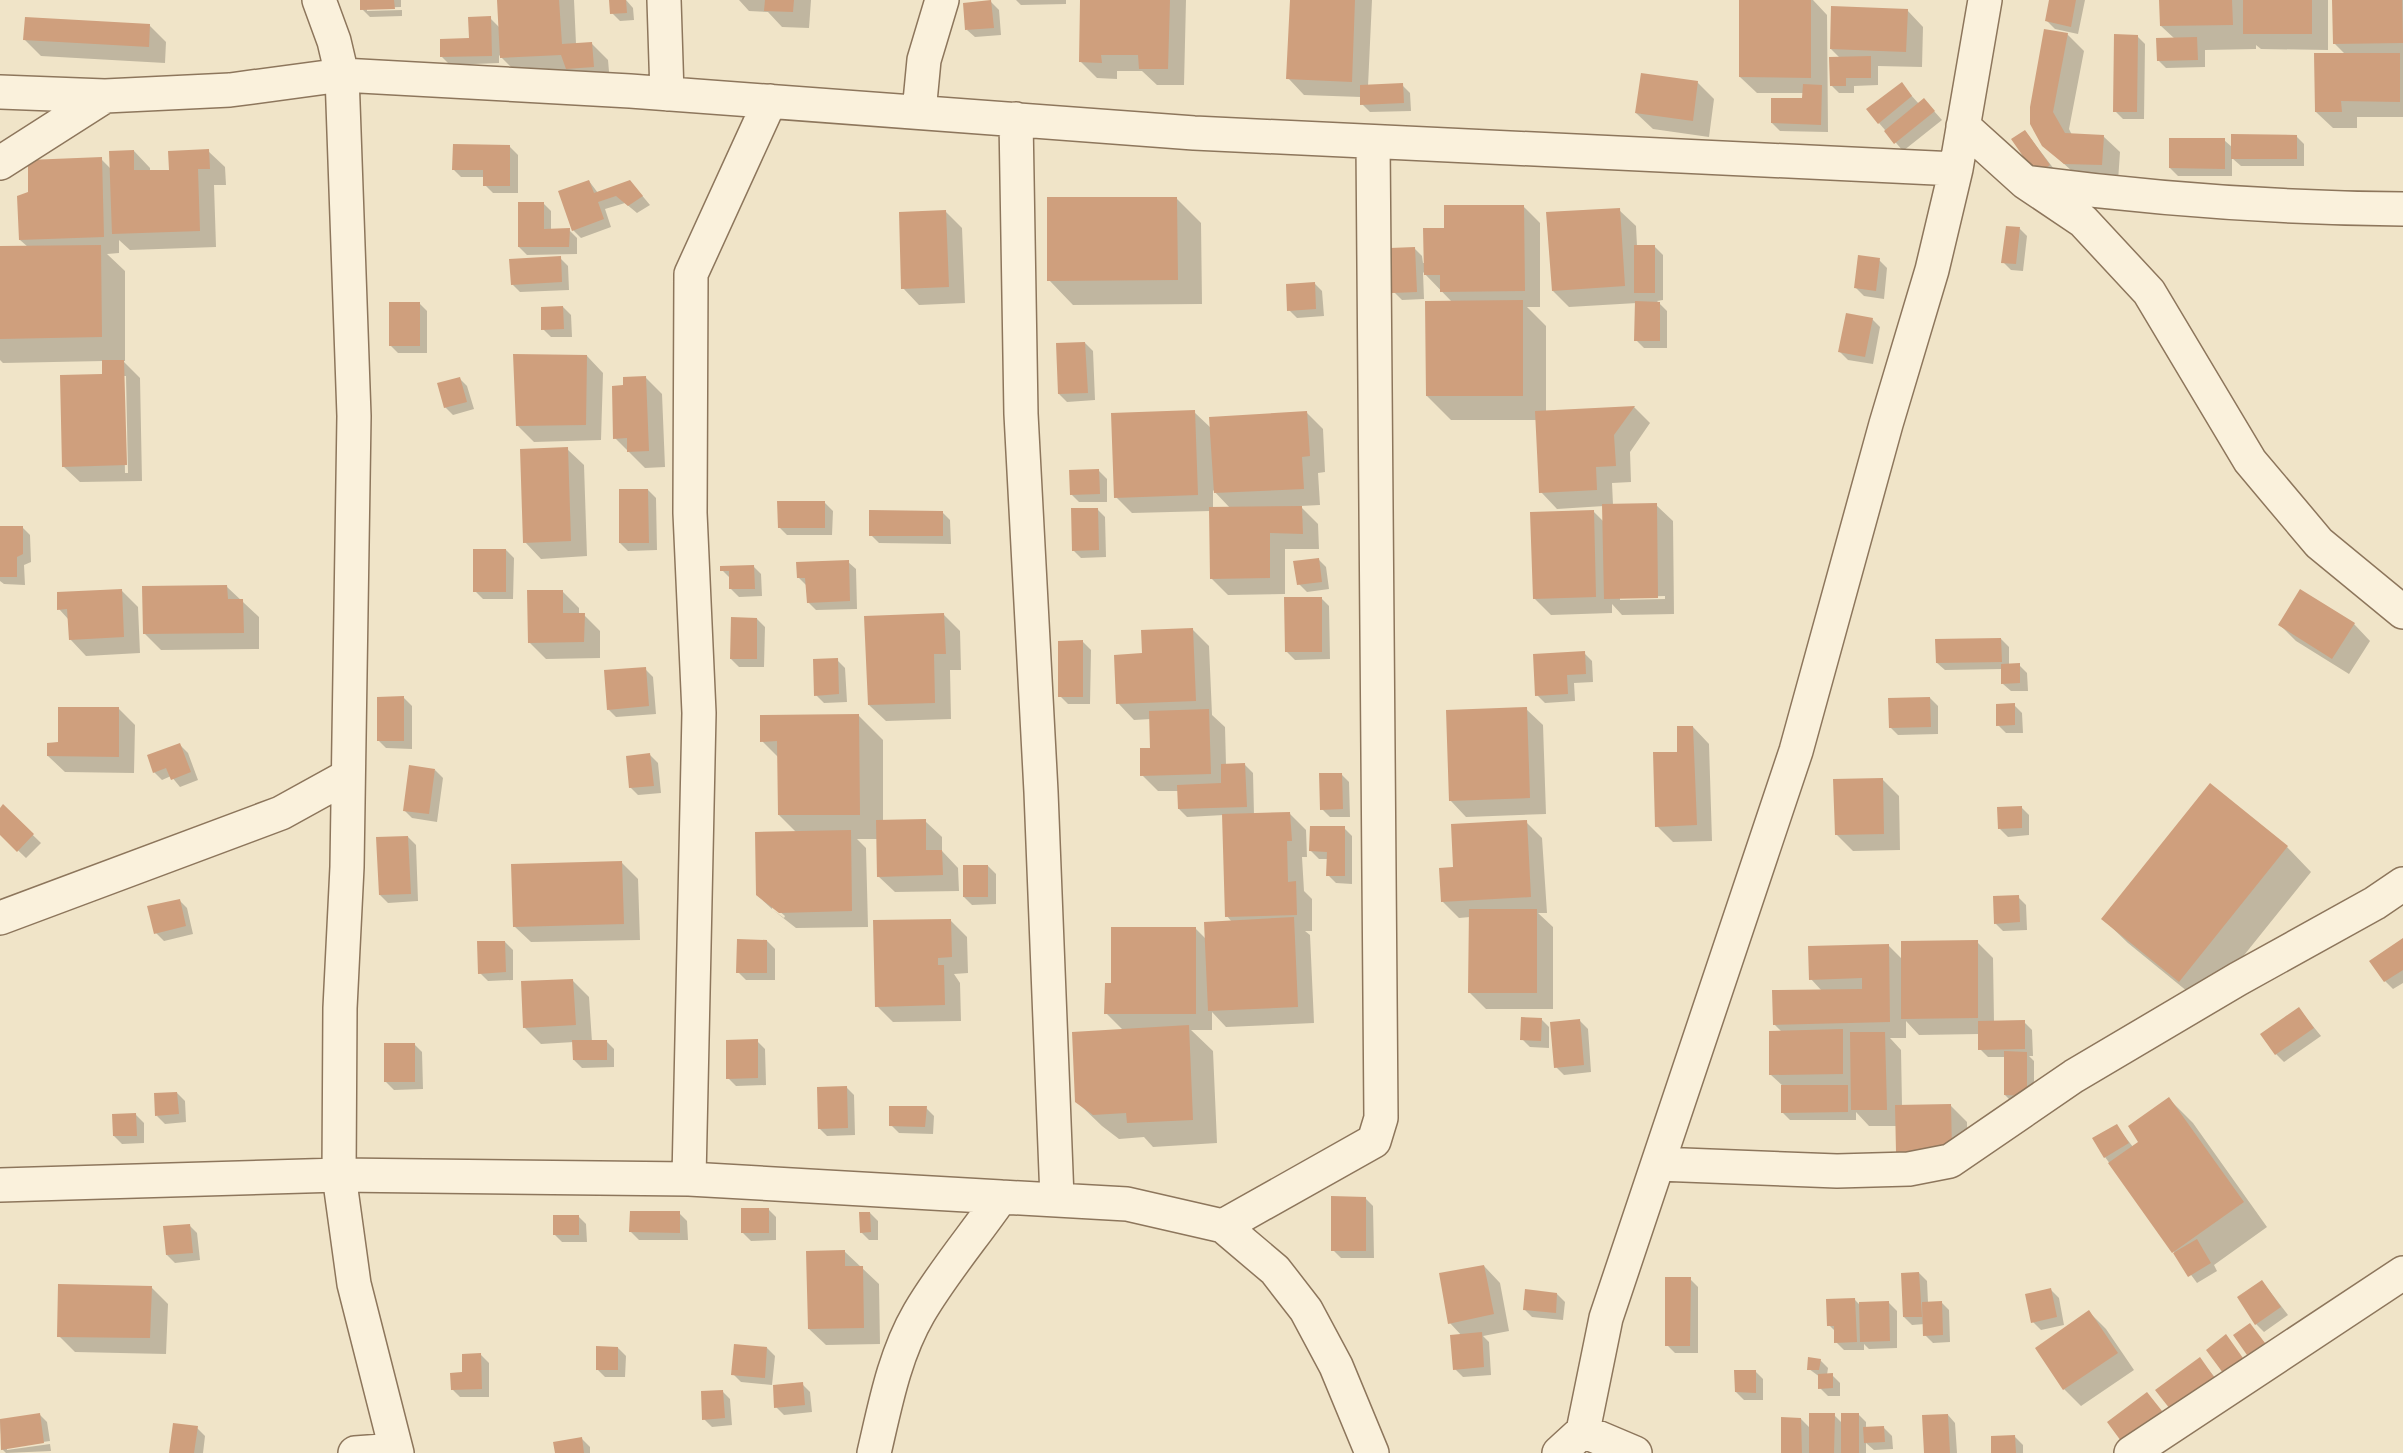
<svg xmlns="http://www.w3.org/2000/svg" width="2403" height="1453" font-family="Merriweather,serif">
<rect width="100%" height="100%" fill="#f0e4c8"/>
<path fill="#0003" fill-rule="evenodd" d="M361,0H401V7L367,8V11L402,10V16L370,17L362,9Z
M498,0H574L576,44L591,43L608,60L610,83L518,74L499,55V63L450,65L442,57L471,40L490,18L500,28Z
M626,0L633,8L634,20L620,21L612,13Z
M739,0H811L809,28L782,27L768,12L749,11Z
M1016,0H1066V4L1021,5Z
M1081,0H1186L1184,85H1157L1142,71H1117V79L1097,78L1081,62Z
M1291,0H1372L1368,86L1402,85L1410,93L1411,111L1370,112L1362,104L1361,97L1304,95L1288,78Z
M1740,0H1813L1827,15L1828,132L1780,131L1772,123L1804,100V93H1757L1740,77Z
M2050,0H2085L2078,34L2055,29L2047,21Z
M2161,0H2328V50L2261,49L2256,45V49L2205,50V67L2166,68L2158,60L2175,39L2161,26Z
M2334,0H2403V117H2357V128H2333L2316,112L2346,55L2335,44Z
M991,2L999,10L1001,35L975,37L967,30Z
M1907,10L1923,27L1922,67L1878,66V85L1854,86V93H1839L1831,85L1840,58L1831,49Z
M149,25L166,42L165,63L41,56L25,40Z
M2067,34L2084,51L2069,129L2072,135L2103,136L2120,152L2118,181L2082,180L2043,145Z
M2137,36L2145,44L2144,119H2123L2115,111Z
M1697,82L1714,99L1709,137L1653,129L1636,113Z
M1901,84L1919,104L1924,100L1942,120L1903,151L1879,123Z
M2025,131L2057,173L2045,182Z
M2296,136L2304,144V166H2241L2232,158V176H2178L2170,168L2224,140L2233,148Z
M510,147L518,155V193H493L485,185V177H461L453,169Z
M134,151L150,168V172L170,171L208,151L225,167L226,185H214L216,247L130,250L119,240V253L107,254L125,271V361H123L140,378L142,481L80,482L63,466L104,375V361L3,363L0,360V247H28L20,240L101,159L111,169ZM123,376H126L128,473H125Z
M589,181L598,193L630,181L650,205L637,213L625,203L605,209L611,227L581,238L573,230Z
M1177,199L1201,223L1202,304L1073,305L1049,280Z
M543,203L551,211V230H569L577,238V254L527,255L519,247Z
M1523,206L1540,223V307H1527L1546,326V412L1634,407L1650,423L1630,452L1631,482L1612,483L1613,505H1656L1673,521L1674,614L1622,615L1612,604V613L1551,615L1534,598L1593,511L1604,522V506L1557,509L1541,492L1537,420H1451L1427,396L1453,303L1423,272L1424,299L1402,300L1394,292L1414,248L1422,256L1423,263H1425L1445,230ZM1665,596V599L1620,600V597Z
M1619,210L1636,226L1637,246L1655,247L1663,255V300L1657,301L1667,311V348H1644L1636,340L1637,303L1569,307L1553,291Z
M946,212L962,228L965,303L919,305L903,288Z
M2019,228L2027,236L2023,271L2011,270L2003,262Z
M560,258L568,266L569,290L520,292L512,284Z
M1879,260L1887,268L1884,299L1864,296L1856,288Z
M1314,283L1322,291L1324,316L1297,318L1289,310Z
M419,303L427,311V353H398L390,345Z
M563,307L571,315L572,337H551L543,329Z
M1872,319L1880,327L1873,364L1848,360L1840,352Z
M1085,343L1093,351L1095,400L1067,402L1059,394Z
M587,356L603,373L601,440L534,442L517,425Z
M645,377L662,394L665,467L645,468L615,438L625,386Z
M459,378L467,386L474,409L453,415L445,407Z
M1194,412L1212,429L1306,412L1323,429L1325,472L1318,473L1320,505L1300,506L1318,524L1319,549H1285V594L1228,595L1212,579L1210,511L1132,513L1116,497ZM1213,490L1231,509H1213Z
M567,449L584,465L587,556L541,559L525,542Z
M1099,471L1107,479V502H1079L1071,494Z
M648,490L656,498L657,550L628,551L620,543Z
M825,503L833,511L832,535H787L779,527Z
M1097,509L1105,517L1106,557L1081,558L1073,550Z
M942,512L950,520L951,544L879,543L871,535Z
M22,527L30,535L31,562L24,565L25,585L4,584L0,581V528Z
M506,550L514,558L513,599H483L475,591Z
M1318,559L1326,567L1329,589L1307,592L1299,584Z
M848,562L856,569L857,609L816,610L808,602L806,585L798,577Z
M753,566L761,574L762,596L739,597L731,589L730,578L722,570Z
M227,587L259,617V649L161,650L145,634Z
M122,591L138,607L140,653L86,656L70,639L69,620L59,609Z
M562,591L579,608V615H584L600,631V658L546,659L529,642Z
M1321,598L1329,606L1330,659L1295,660L1287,652Z
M943,614L960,631L961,670H950L951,719L886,721L869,705Z
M757,619L765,627L764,667H739L731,659Z
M2354,624L2370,641L2349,674L2296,641L2280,625Z
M1193,630L1209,646L1212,715L1225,727L1226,765H1245L1253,773L1254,815L1290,814L1306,830L1307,857H1302L1304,891L1312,899V931H1305L1310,935L1314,1023L1226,1027L1212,1012V1030H1191L1213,1051L1217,1143L1153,1147L1144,1137L1119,1139L1102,1126L1077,1102L1123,1030L1106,1013L1113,984L1195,928L1206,939L1232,922L1227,916L1224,815L1187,817L1179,809V791H1158L1142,775L1151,749V719L1134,720L1118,703L1143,655Z
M2001,639L2009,647V665H2019L2027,673L2028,691H2011L2003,684V669L1945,670L1937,663Z
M1083,642L1091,650L1090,704H1068L1060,696Z
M1584,653L1592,661L1593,682L1574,683L1575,701L1545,703L1537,695Z
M837,660L845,668L847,702L824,703L816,695Z
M645,669L653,677L656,714L616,717L608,709Z
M404,698L412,706V749L386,748L378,740Z
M1930,698L1938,706V734L1898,735L1890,727Z
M2014,705L2022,713L2023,733H2006L1998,725Z
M119,709L135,725L134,773L65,772L48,756L60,744Z
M1526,709L1543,725L1546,814L1466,817L1450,800Z
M859,716L883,740V822L925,821L942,837V851L958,868L959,891L895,892L878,876V839H857L866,848L868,927L796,928L773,910L784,918L785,916L772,905V909L757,895L797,833L779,815V758L762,741Z
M1693,727L1709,744L1712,841L1673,842L1657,826L1679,753Z
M180,745L188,753L198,780L180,787L171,776L162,780L154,772Z
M650,755L658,763L661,793L638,795L630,787Z
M435,770L443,778L437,822L412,818L404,810Z
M1341,774L1349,782L1350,817H1330L1322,809Z
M1883,780L1899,796L1900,850L1853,851L1836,834Z
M3,806L41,843L26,858L0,833V810Z
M2021,807L2029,815V835L2008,837L2000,829Z
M1526,822L1542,838L1547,913H1538L1553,927V1009H1486L1469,992L1470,917L1459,918L1442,901L1455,868Z
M1344,828L1352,836V884L1336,883L1328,875V859H1319L1311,851Z
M408,837L416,845L418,901L388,903L380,895Z
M2287,847L2311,872L2204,1005L2128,943L2103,919Z
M622,863L638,879L640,940L531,942L514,926Z
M988,866L996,874V904L972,905L964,897Z
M2018,897L2026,905L2027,930L2003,931L1995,923Z
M179,900L187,908L193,934L164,941L156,933Z
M950,920L967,937L968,973L954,974L960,983L961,1021L893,1022L877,1006Z
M2403,940V983L2393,989L2385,981Z
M767,941L775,949V980H746L738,972Z
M505,942L513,950V980L488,981L480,973Z
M1977,942L1993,958L1994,1022H2024L2032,1030L2033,1056H2029L2034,1061V1103H2013L2005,1095L2006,1057H1988L1980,1049L1979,1034L1919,1035L1906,1021V1038H1890L1901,1050L1902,1106H1951L1967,1122L1968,1167H1914L1897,1151V1126H1869L1856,1112V1120H1790L1782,1112L1783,1086L1771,1075L1782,1032L1774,1024L1822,991L1811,979L1888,945L1902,959Z
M573,981L589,997L592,1042L606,1041L614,1049V1067L582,1068L574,1060V1042L541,1044L524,1027Z
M2299,1009L2321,1036L2284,1062L2276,1054Z
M1541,1019L1549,1027V1048L1530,1047L1522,1039Z
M1580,1021L1588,1029L1591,1072L1564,1075L1556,1067Z
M757,1041L765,1049L766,1085L736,1086L728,1078Z
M414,1044L422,1052L423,1089L394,1090L386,1082Z
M846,1087L854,1095L855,1135L827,1136L819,1128Z
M177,1093L185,1101L186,1122L165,1124L157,1116Z
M2169,1099L2193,1123L2267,1227L2214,1265L2217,1271L2197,1283L2105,1157L2116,1125L2133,1147L2140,1142Z
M926,1108L934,1116L933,1134L899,1133L891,1125Z
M136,1115L144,1123V1143L122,1144L114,1136Z
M1365,1198L1373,1206L1374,1258H1341L1333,1250Z
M768,1209L776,1217V1240L751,1241L743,1233Z
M679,1213L687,1221L688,1240H639L631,1232Z
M870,1213L878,1221V1240H869L861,1232Z
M578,1216L586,1224L587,1242H562L554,1234Z
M189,1225L197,1233L200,1260L175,1263L167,1255Z
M844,1251L879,1284L880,1344L826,1345L809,1329Z
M1484,1266L1500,1283L1509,1331L1483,1336L1489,1342L1491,1375L1463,1377L1455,1369L1462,1336L1450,1323Z
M1919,1273L1927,1281L1928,1303L1941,1302L1949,1310L1950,1342L1933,1343L1925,1335V1324L1912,1325L1904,1317Z
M1690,1279L1698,1287V1353H1675L1667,1345Z
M2262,1281L2288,1315L2264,1332L2256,1324Z
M151,1287L168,1304L166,1354L75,1352L59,1336Z
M2051,1290L2059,1298L2064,1325L2041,1330L2033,1322Z
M1557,1294L1565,1302L1563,1320L1532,1317L1524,1309Z
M1855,1300L1860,1305L1889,1303L1897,1311V1348L1869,1349L1864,1344V1350H1844L1836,1342V1332L1829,1325Z
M2089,1312L2106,1329L2134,1370L2081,1406L2064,1389L2037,1349Z
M2250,1325L2272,1352L2256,1362L2235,1335Z
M618,1348L626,1356L625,1377H605L597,1369Z
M767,1348L775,1356L772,1385L741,1382L733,1374Z
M481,1355L489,1363V1397H460L452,1389Z
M2200,1359L2221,1385L2179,1416Z
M1820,1360L1828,1368L1827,1375H1832L1840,1383V1396H1828L1820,1388V1377L1809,1369Z
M1755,1371L1763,1379V1400H1744L1736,1392Z
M802,1384L810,1392L812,1412L784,1415L776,1407Z
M722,1391L730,1399L732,1425L712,1427L704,1419Z
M2147,1393L2168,1420L2130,1448Z
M39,1414L47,1422L50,1441L7,1447V1450L50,1444L51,1451L6,1453L2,1449L0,1420Z
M1858,1414L1866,1422V1429L1884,1428L1892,1436L1893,1449L1874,1450L1866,1443V1453H1783L1801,1419L1811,1429L1834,1415L1842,1423Z
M1948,1415L1955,1423L1957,1453H1926Z
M197,1428L205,1436L203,1453H171Z
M2015,1437L2023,1445V1453H1992Z
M582,1439L590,1447V1453H557Z"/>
<path fill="#cf9f7d" d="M360,0H394L395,9L360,10Z
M497,0H559L562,44L592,42L594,67L566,69L561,55L500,58Z
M609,0H626L627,13L610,14Z
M765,0H794L793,12L764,11Z
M991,0L994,28L965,30L963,3Z
M1080,0H1170L1168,69H1139L1138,55H1101L1102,63L1079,62Z
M1290,0H1355L1352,82L1286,79Z
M1739,0H1811V78L1739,77Z
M2049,0H2076L2071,27L2045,21Z
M2159,0H2232L2233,25L2160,26Z
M2243,0H2312V34H2243Z
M2332,0H2402L2403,43L2333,44Z
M1831,6L1908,9L1906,52L1830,49Z
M491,16L492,56L440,57V39L469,38L468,17Z
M25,17L150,24L149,47L23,40Z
M2044,29L2068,33L2053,112L2065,133L2104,135L2102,165L2064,164L2042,146L2030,124V107Z
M2114,34L2138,35L2137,112H2113Z
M2197,37L2198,60L2157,61L2156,38Z
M2314,53H2400V102L2341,101L2342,112H2315Z
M1871,56V78H1846V86H1830L1829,57Z
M1641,73L1698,81L1693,121L1635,113Z
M1902,82L1912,96L1878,124L1866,109Z
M1403,83L1404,103L1360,105V85Z
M1803,84L1822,85L1821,125L1771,123V98H1802Z
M1924,98L1935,111L1894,144L1884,131Z
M2025,130L2050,165L2036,175L2011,139Z
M2231,134L2297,135V159H2231Z
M2169,138H2225V169L2169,168Z
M453,144L510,145V186H483V170H452Z
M209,149L210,169H198L200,231L112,234L109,151L134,150V170H169L168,151Z
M102,157L104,237L19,240L17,196L28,192V160Z
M589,180L594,193L630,180L643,196L628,206L616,196L598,202L604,219L572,231L558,191Z
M1047,197H1177L1178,280L1047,281Z
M518,202H544V229L570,228L569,247H518Z
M1444,205H1524L1525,291L1440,292V275H1424L1423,228H1444Z
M1620,208L1625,286L1552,291L1546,212Z
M946,210L949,287L901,289L899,212Z
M2006,226L2020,227L2016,264L2001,263Z
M101,245L102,337L0,339V246Z
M1634,245H1655V293H1634Z
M1415,247L1417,292L1392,293L1390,248Z
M1858,255L1880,258L1876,291L1854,288Z
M561,256L562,282L511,285L509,259Z
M1315,282L1316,309L1287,311L1286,284Z
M1523,300V396H1426L1425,301Z
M1635,301L1660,302V341H1634Z
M389,302H420V346H389Z
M563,306L564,329L541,330V307Z
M1846,313L1873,318L1865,357L1838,352Z
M1085,342L1088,393L1058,394L1056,343Z
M513,354L587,355L586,425L516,426Z
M102,360H124L127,465L62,467L60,375L102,374Z
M646,376L649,451L627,452V438L613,439L612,386L623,385V377Z
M460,377L467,402L444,408L437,383Z
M1635,406L1614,435L1616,466L1596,467L1597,490L1539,493L1535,411Z
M1195,410L1198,495L1114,498L1111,413Z
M1307,411L1310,456L1302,457L1304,489L1214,493L1209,417Z
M568,447L571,541L523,543L520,449Z
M1099,469L1100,494L1070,495L1069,470Z
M619,489H648L649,543H619Z
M777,501H825V528H778Z
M1657,503L1658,598L1604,599L1602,504Z
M1302,506L1303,534L1270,533V578L1210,579L1209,507Z
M1071,508H1098L1099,550L1072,551Z
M869,510L943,511V536H869Z
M1594,510L1596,597L1533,599L1530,512Z
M0,526H23V554L17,557V577H0Z
M473,549H506V592H473Z
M1319,558L1322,582L1297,585L1293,561Z
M849,560L850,601L807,603L805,578H797L796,562Z
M754,565L755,589H729V571H720V566Z
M227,585L228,599H243L244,633L143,634L142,586Z
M122,589L124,637L69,640L67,609L57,610V592Z
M2300,589L2355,623L2332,659L2278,625Z
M527,590H563V613H585L584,642L528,643Z
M1284,597H1322V652H1285Z
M944,613L946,654H934L935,703L868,705L864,616Z
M731,617L757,618V659H730Z
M1193,628L1196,701L1116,704L1114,655L1142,653L1141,630Z
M2001,638L2002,662L1936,663L1935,639Z
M1083,640V697H1058V641Z
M1585,651L1586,674L1567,675L1568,694L1535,696L1533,654Z
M838,658L839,694L814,696L813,659Z
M2020,663V683L2001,684V664Z
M646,667L649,706L607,710L604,670Z
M404,696V741H377V697Z
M1930,697L1931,727L1889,728L1888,698Z
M2015,703V725L1996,726V704Z
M58,707H119V757L47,756V743L58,742Z
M1527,707L1530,798L1449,801L1446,710Z
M1209,709L1211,774L1140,776V748H1150L1149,711Z
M859,714L860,815H778L777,741L760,742V715Z
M1677,726H1693L1697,825L1655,827L1653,752H1677Z
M180,743L191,772L171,780L166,768L153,773L147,755Z
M650,753L654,786L629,788L626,756Z
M1245,763L1247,807L1178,809L1177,785L1221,783V764Z
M409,765L435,769L429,814L403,811Z
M1319,773H1342L1343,809L1320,810Z
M1883,778L1884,834L1835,835L1833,779Z
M2210,783L2288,846L2179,982L2101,919Z
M3,804L34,834L17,852L0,835V808Z
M2022,806V828L1998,829L1997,807Z
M1290,812L1292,841H1287L1288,882L1296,881L1297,915L1225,917L1222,814Z
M926,819V850H942L943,875L877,877L876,820Z
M1527,820L1531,897L1441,902L1439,868L1453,867L1451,824Z
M1310,826H1345V876H1326L1327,852L1309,851Z
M851,830L852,911L779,913L756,895L755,832Z
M408,836L411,894L379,895L376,837Z
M622,861L624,924L513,927L511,864Z
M963,865H988V897H963Z
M2019,895L2020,922L1994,924L1993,896Z
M180,899L186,926L154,934L147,906Z
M1469,909H1537V993H1468Z
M1294,917L1298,1007L1208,1011L1204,922Z
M951,919L952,957L938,958V965H944L945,1005L875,1007L873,920Z
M1111,927H1196V1014H1104L1105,983H1111Z
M2403,938V970L2384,982L2369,961Z
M737,939L767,940V973H736Z
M1978,940V1018L1901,1019V941Z
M477,941H505L506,972L478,974Z
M1889,944L1890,1022L1773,1025L1772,990L1862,989V978L1809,980L1808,946Z
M573,979L576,1025L523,1028L521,981Z
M2299,1007L2314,1028L2275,1055L2260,1034Z
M1521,1017L1542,1018L1541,1041L1520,1040Z
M1580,1019L1584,1065L1554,1068L1550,1022Z
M2025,1020V1049L1978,1050V1021Z
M1189,1025L1193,1120L1127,1123L1126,1113L1093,1115L1075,1102L1072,1032Z
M1843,1029V1074L1769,1075V1031Z
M1850,1032H1885L1887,1110H1851Z
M758,1039V1078L726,1079V1040Z
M572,1040H607V1060H573Z
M384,1043H415V1082H384Z
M2004,1051L2027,1052V1096L2004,1095Z
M1781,1085H1848V1112L1781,1113Z
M847,1086L848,1128L818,1129L817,1087Z
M177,1092L179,1114L155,1116L154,1093Z
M2169,1097L2244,1202L2172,1253L2108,1163L2138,1142L2128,1126Z
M1951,1104L1952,1151L1896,1152L1895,1105Z
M889,1106H927L925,1127L889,1126Z
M136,1113L137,1136H113L112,1114Z
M2117,1124L2129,1143L2104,1158L2092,1138Z
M1331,1196L1366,1197V1251H1331Z
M741,1208H769V1233H741Z
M630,1211H680V1233L629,1232Z
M859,1212H870L871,1232L860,1233Z
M553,1215H579V1235H553Z
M190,1224L193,1253L166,1255L163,1226Z
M2197,1239L2211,1263L2188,1277L2173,1253Z
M845,1250V1266H863L864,1328L808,1329L806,1251Z
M1484,1265L1494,1314L1448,1324L1439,1273Z
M1919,1272L1922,1317H1903L1901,1273Z
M1665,1277H1691L1690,1346H1665Z
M2262,1280L2281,1307L2255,1325L2237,1297Z
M58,1284L152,1286L150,1338L57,1337Z
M2051,1288L2057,1317L2031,1323L2025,1294Z
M1525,1289L1557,1293L1556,1313L1523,1310Z
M1855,1298L1857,1342L1834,1343V1326H1827L1826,1299Z
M1889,1301L1890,1341L1860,1342L1859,1302Z
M1942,1301L1943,1335L1923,1336L1922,1302Z
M2089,1310L2118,1353L2063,1390L2035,1348Z
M2250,1323L2265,1343L2247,1355L2233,1335Z
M1482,1332L1484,1367L1453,1370L1450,1335Z
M2226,1334L2243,1358L2223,1373L2206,1350Z
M734,1344L767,1347L765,1378L731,1375Z
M596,1346L618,1347V1370H596Z
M481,1353L482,1389L451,1390L450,1373L462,1372V1354Z
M1808,1357L1821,1359L1819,1370H1807Z
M2200,1357L2214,1377L2170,1409L2155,1390Z
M1734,1370H1756V1393L1735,1392Z
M1833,1373V1388L1818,1389V1374Z
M803,1382L805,1405L774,1408L773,1385Z
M723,1390L725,1418L702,1420L701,1391Z
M2147,1392L2162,1411L2121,1441L2107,1422Z
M40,1413L44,1443L1,1450L0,1419Z
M1809,1413H1835L1834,1453H1809Z
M1841,1413H1859V1453H1841Z
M1948,1414L1950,1453H1924L1922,1415Z
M1781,1417L1801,1418L1802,1453H1781Z
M173,1423L198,1426L194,1453H169Z
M1884,1426L1885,1442L1864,1443L1863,1427Z
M2015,1435L2016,1453H1991V1436Z
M582,1437L584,1453H555L553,1442Z"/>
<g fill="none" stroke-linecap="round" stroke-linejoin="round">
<g stroke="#8d765c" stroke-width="36">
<path id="minor" d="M319,0L334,41L342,75L354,416L347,867L340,1008L339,1175L354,1284L397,1453
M664,0L667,94
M0,92L105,96L230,90L342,75L630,91L1194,133L1956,169
M919,112L924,60L942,0
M1016,119L1021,414L1041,792L1057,1198
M1963,126L2025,182L2083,221L2149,292L2250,461L2319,543L2403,612
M0,163L105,96
M2033,183C2156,199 2279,208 2403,209
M0,918L281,813L348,776
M1658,1164L1837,1171L1909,1169L1950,1161L2074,1076L2238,979L2375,903L2403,884
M689,1179L699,713L690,513L691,274L770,101
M0,1185L339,1175L689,1179L1001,1197
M1223,1226L1374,1141L1381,1118L1373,142
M1583,1431L1635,1453
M355,1453L396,1450
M874,1453C885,1406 894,1356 919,1313C943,1272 974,1236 1001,1197L1127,1204L1223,1226L1275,1270L1306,1310L1336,1366L1372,1453
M1559,1453L1583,1431L1606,1318L1796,751L1886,424L1932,270L1956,169L1985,0
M2131,1453L2403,1273"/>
</g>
<use href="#minor" stroke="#faf1dc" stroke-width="33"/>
</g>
</svg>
